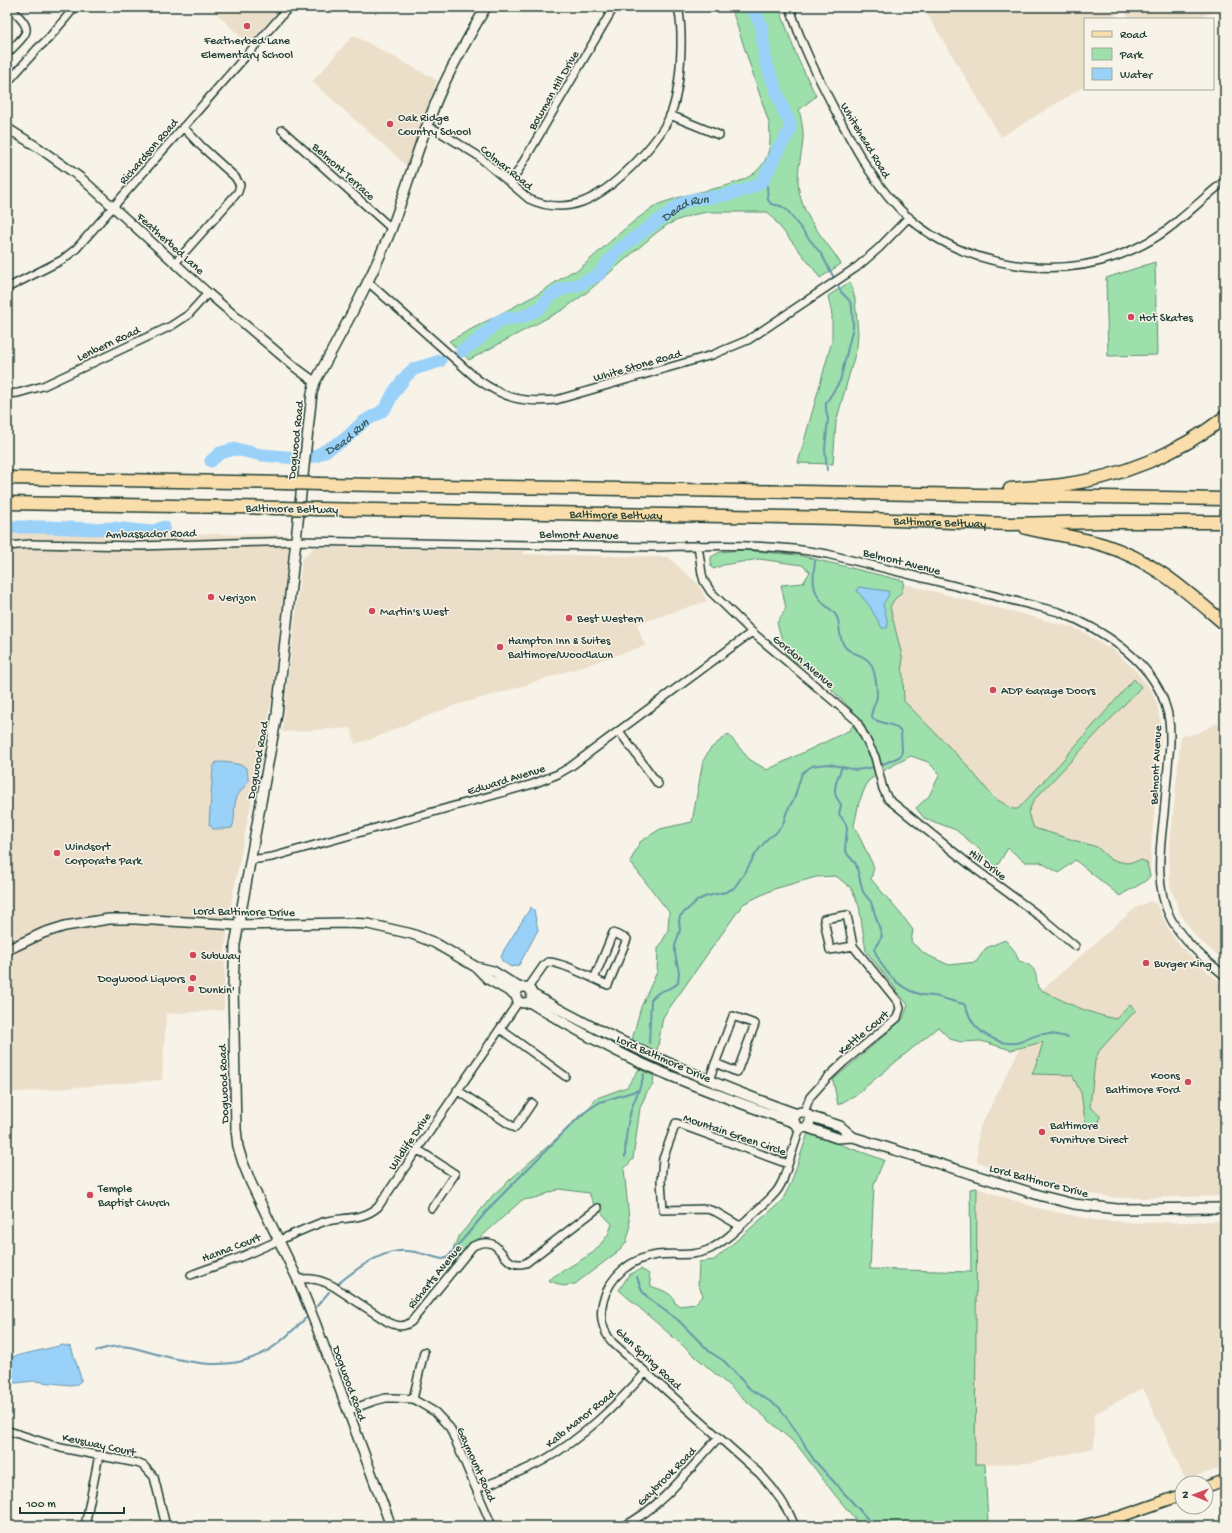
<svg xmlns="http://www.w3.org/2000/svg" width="1232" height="1533" font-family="'Gochi Hand',sans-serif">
<rect width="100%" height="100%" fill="#f7f3e8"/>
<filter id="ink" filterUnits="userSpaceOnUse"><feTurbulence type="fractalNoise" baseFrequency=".025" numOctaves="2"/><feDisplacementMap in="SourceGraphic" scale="8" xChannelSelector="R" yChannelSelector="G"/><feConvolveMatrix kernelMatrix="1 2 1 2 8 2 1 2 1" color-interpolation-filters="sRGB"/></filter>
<g filter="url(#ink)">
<path fill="#ecdfca" d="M210,7H282L248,44Z
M923,7H1113L1118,19H1085V86L1001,137Z
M1124,7H1222L1197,19H1129Z
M353,35L437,80L407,166L312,82Z
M7,532L290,535L273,693L230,909L225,951L224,1010L166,1014L162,1080L7,1093Z
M314,547L523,551V554L668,557L698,584L707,601L637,624L645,646L507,691L456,705L417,720L372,739L355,744L351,728L282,732L302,559Z
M823,563L1072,627L1085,633L1107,648L1109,646L1135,670L1152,691L1157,705L1162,728L1151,849L1150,876L1147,881L1128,890L1120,896L875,701Z
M1216,723L1225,731V962L1196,937L1186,923L1180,913L1170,885L1169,854L1181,735H1189L1198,733Z
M1150,901L1156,904L1171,934L1181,947L1225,987V1196L1142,1198H1116L1086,1193L1045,1184L977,1162L978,1131L1041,1007L1036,995L1134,909Z
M977,1188L1037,1208L1095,1220L1144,1223L1225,1221V1467L1185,1479L1143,1388L1094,1414V1448L1030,1463L975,1464Z"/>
<path fill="#9de0ac" stroke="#5e8e70" d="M731,7H779L797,57L816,96L799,110C801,117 802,124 803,131C804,147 798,163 798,180C799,216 824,236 841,264L820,278L813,268L768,212H707L692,215L678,220L667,225L656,233L586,293L564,309L469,360L449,341L538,294L571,272L577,271C603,249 628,223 657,205C662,202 669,201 674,199C719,183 779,190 769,123Z
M1155,262L1157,355L1108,356L1106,278Z
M850,282L855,299L858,332L857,347L836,422L833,464L798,463L832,341V315L828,296Z
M741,550L798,555L904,581L902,592L894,600L890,607L902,656L904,701L966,764L993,797L1013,809H1018L1063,760L1134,679L1141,687L1034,800L1028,813L1034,828L1097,847L1111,860L1127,863L1142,860L1147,863L1150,876C1145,884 1129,889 1120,896L1075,860L1059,873L1040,862H1025L1008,848L996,868L978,848L956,830L924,818L916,808L929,796L940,774L928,762L911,756L888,768L868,781L859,802L854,826L874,867L871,879L904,918L913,930L911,942L925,954L949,965L976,962L986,948L1005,940L1014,950L1019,961C1037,967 1035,971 1038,988C1062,1001 1089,1014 1116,1019L1130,1005L1136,1010L1099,1051L1095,1061L1090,1107L1100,1115L1099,1128L1088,1126L1086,1128L1081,1093L1072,1075L1032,1074L1038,1059L1043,1042L1011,1050L981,1041L961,1042L950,1039L938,1027L857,1094L838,1105L833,1080L903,1019L908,1005L866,951L859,906L851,888L836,876L816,877L774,889L743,904L663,1017L657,1051L632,1040L641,1007L657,972L658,949L668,931L669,912L630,862L640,842L660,829L692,822L703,761L710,749L728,734L749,759L767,770L850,730L858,716L832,690L828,680L787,657L777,623L786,608L781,585L803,583L810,572L802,565L759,559L723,565L714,569L711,567V557L720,552Z
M639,1069L654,1076L653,1085L647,1092L640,1108L633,1159L624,1169L630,1229L626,1243L620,1250L575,1284L563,1286L548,1280L594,1252L608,1235L612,1224L594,1205L589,1193L559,1189L536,1198L522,1200L449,1266L454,1246L460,1235L494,1194L584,1114L597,1098L627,1087Z
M808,1133L884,1160L874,1184L870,1269L971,1272L970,1189L977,1188L975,1464H985L988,1524L977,1526H861L835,1495L797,1445L619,1290L629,1275L641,1269L649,1274L651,1286C660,1290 673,1292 675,1303L680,1306L695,1304L703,1295L698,1284L699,1262L714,1260L782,1201L791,1183Z"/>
<path fill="#9ad1f9" stroke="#6996aa" d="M858,587L888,591L889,595L883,604L888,624L887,628H882L869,605L857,591Z
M216,762C222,762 242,763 246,768C248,772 248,777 248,781C245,788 238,792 236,800C233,809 236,818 232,828L222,829H213L209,824L213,768Z
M531,907L534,910L538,930L519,965L511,967L502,961L501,957L504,950Z
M63,1345L71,1347L81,1378V1381L77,1384L70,1385L33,1381L17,1383L7,1382V1358Z"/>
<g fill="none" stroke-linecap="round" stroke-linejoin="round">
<path stroke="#6996aa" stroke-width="2" d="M766,173L768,200L771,204L781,206L788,211L795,221L822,255L835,280
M827,470L825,449L828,419L826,410V403L840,381L853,327L852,306L849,300L841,292L837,284
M815,561C813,578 811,591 824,604C828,608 834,611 837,617C841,627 838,641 847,649C855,655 867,655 872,666C875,674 877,687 877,696C876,705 869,711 873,719C884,725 893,722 901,732L902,750L901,756L879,766
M842,767C839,774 832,789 836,796C837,799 840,802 841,805L839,814L846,824L847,829L845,849L848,855L856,864L863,892L871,902L882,936L874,949C882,969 897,988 919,994C923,996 929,995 934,996C944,998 954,1002 964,1004C967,1009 969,1016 972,1021C980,1035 1004,1047 1020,1042C1028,1039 1034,1035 1043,1034C1051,1033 1060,1036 1068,1037
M649,1043L651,1000C659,988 671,991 678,983L679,972L675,954V946L680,930L679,921L680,916L698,900L707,896L726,892L734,888L746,871L756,853L768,838L775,834L783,824L787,811L794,799L802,773L812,766L818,765L829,764L856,770L875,767
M625,1157C625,1141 627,1125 631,1110C635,1098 641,1087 644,1074
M637,1277L642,1291L650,1300L678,1320L710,1352L724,1361L750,1389L779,1407L799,1435L808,1451L814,1460L874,1526
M339,1283C356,1269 383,1249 406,1251C419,1251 430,1257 443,1259L448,1257L492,1205L582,1114L600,1102L639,1090
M317,1306L329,1292
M96,1351C121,1342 131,1347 156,1354C194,1364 232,1372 269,1350C282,1342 294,1329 306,1318"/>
<g stroke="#9ad1f9" stroke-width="13">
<path id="s1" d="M462,351L478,340L497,322L504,319L522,317L535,311L542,306L549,297L560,290L580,284L598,275L618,250L681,204C694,197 701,199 714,197C726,196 736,193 747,189C751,187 758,185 761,182C769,173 773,157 780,146C788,134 796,128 785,114L765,60L761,24L751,7"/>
<path id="s2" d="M211,461L220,453L235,449L262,455L297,458L316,456L344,440L363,422L381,412L386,407L394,392L407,375L414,369L440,361"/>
<path d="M7,527H47L92,529L113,528L151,532L164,527"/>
</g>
<g stroke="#1f3d34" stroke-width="10">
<path id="minor" d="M790,7C801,45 819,79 837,114C857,152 877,189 909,218C962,265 1051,280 1117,256C1139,248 1161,236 1179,220C1195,207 1209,193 1225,181
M7,54C29,31 35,31 9,7
M7,83L37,49L48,39L75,7
M670,115L719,135
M427,127L438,131L477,155L529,199C546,207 565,208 582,202C612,191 657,145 670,116C681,90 684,34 678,7
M282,130L391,228
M511,183L614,7
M175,263L238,192L240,185L235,177L201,146L183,127
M368,282L477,379C504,398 522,403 556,400L712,355L748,340L857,267L879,248L909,217
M7,288L62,260L76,249L289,7
M7,394L18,393L43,386L171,326L188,315L208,293
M698,545L702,574L704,581L711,592L752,632L856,720L875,757L883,789L888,799L970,865L1042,918L1075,946
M7,546L30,544L140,546L296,541L654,547C712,545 770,543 827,554L1059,612C1100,628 1151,660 1165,704C1170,717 1170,730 1170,743C1168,767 1166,790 1164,813C1160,848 1154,887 1171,919C1184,943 1205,959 1225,976
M619,731L658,784
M250,860L272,857L533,784L558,774L570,767L752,632
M528,988L544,965L548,962C563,962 593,979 608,985L627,939L613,933L594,979
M500,1029L565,1076
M709,1080L733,1016L755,1024L737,1072L715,1063
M457,1090L515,1128L532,1103
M804,1112L810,1097L828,1077L844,1062L897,1018L900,1008L898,1002L853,946L847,915L824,919L830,950L853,946
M417,1149L455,1174L432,1208
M740,1226L716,1212L707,1209L663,1210L661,1181L663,1159L676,1123L788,1164
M191,1275C208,1268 226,1263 243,1256C269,1245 294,1233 320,1223C340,1216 361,1222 378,1207L519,1001
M298,1280C311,1277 321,1280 333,1286L388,1322C397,1326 403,1328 411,1322L473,1246C505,1231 498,1271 526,1263L598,1208
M413,1399L424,1352
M347,1411L374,1401L386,1398H394L413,1399L435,1412L450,1428L492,1526
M9,1431L61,1448L137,1463L144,1466L154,1477L166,1526
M476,1489C499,1480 523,1472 544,1460C583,1438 616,1405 646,1372
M7,1525L11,1526
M85,1526L99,1455
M624,1526C663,1506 690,1468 719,1437
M795,1526C787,1506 775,1490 760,1474L613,1343C603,1332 599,1317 603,1301C610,1276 631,1258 657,1255C674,1253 692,1257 708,1250C725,1242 740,1226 753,1214C761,1207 769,1200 775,1193C779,1189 781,1184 783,1180L800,1128"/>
</g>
<g stroke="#1f3d34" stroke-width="11">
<path id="tertiary" d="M7,128L39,148L81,178L208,293L296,368L315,382"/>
</g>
<g stroke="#1f3d34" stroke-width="12">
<path id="secondary" d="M7,950L43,933L65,926L109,919H136L237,925L346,923L368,924L412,934L435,943L476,967L493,971L520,988
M477,968L488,979L516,995
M516 995a8 8 0 1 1 16 0a8 8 0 1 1-16 0Z
M532,994C617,1043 705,1081 797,1114
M529,1002C565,1024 603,1045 641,1063C691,1086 743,1104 795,1123
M794 1120a8 8 0 1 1 16 0a8 8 0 1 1-16 0Z
M809,1116L840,1126L853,1137
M806,1127L837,1138L853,1137L1042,1196L1074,1204L1117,1209L1225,1208
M391,1526L316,1325L298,1280L251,1183L243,1163L238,1147L236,1129L233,985L235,945L277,714L312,393L315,382C342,332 370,282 391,230C408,185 420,139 439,95C452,65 469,36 486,7"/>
</g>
<g stroke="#1f3d34" stroke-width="13">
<path id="primary" d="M1206,1487L1225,1480
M1080,1526L1122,1516L1182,1495"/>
</g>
<g stroke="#1f3d34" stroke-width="15">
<g id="motorway">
<path d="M7,478L285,483"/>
<path d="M320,484L1225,499"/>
<path d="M1010,489C1027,488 1045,487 1062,485C1121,477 1178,454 1225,417"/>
<path d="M7,503L283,508"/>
<path id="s3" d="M317,509L838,518L1010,524L1102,522H1225"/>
<path d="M1026,528C1052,534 1078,537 1104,545C1154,561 1186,591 1225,624"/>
</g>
</g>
<use href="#minor" stroke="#f7f3e8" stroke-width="7"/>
<use href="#tertiary" stroke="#f7f3e8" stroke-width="8"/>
<use href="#secondary" stroke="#f7f3e8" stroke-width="9"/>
<use href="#primary" stroke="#f9deab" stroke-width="10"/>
<use href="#motorway" stroke="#f9deab" stroke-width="12"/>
<g stroke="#1f3d34" stroke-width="15" stroke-linecap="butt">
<path id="motorway-bridge" d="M285,483L320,484
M283,508L317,509"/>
</g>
<use href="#motorway-bridge" stroke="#f9deab" stroke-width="12"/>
</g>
</g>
<g fill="#d1495b" stroke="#f7f3e8" stroke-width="1.5">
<circle cx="247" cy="26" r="4"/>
<circle cx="390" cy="124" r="4"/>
<circle cx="1131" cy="317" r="4"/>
<circle cx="211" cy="597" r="4"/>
<circle cx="372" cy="611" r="4"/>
<circle cx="569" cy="618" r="4"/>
<circle cx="500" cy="647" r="4"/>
<circle cx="993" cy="690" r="4"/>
<circle cx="57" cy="853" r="4"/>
<circle cx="193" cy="955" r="4"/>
<circle cx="1146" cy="963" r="4"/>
<circle cx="193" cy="978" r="4"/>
<circle cx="191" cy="989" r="4"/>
<circle cx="1188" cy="1082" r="4"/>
<circle cx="1042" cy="1132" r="4"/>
<circle cx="90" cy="1195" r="4"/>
</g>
<g text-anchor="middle" stroke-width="3" stroke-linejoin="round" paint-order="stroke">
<g font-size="12" fill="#1f3d34" stroke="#f7f3e8" text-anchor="start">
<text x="247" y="44" text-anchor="middle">Featherbed Lane<tspan x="247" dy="14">Elementary School</tspan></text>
<text x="398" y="121">Oak Ridge<tspan x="398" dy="14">Country School</tspan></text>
<text x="1139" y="321">Hot Skates</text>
<text x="219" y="601">Verizon</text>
<text x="380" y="615">Martin's West</text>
<text x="577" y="622">Best Western</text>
<text x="508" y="644">Hampton Inn &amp; Suites<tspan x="508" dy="14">Baltimore/Woodlawn</tspan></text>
<text x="1001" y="694">ADP Garage Doors</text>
<text x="65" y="850">Windsort<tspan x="65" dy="14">Corporate Park</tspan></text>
<text x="201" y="959">Subway</text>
<text x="1154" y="967">Burger King</text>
<text x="185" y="982" text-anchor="end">Dogwood Liquors</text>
<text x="199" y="993">Dunkin'</text>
<text x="1180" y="1079" text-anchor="end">Koons<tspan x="1180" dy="14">Baltimore Ford</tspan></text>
<text x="1050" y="1129">Baltimore<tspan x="1050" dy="14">Furniture Direct</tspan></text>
<text x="98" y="1192">Temple<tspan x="98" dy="14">Baptist Church</tspan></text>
</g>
<g font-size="12" fill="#1f3d34" stroke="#f7f3e8">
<text transform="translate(553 90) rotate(-60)" y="4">Bowman Hill Drive</text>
<text transform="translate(866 140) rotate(59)" y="4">Whitehead Road</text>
<text transform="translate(148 151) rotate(-49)" y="4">Richardson Road</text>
<text transform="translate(507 167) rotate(39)" y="4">Colmar Road</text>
<text transform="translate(344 171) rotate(42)" y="4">Belmont Terrace</text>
<text transform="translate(171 243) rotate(42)" y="4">Featherbed Lane</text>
<text transform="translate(108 343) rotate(-25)" y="4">Lenbern Road</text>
<text transform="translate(637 365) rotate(-16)" y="4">White Stone Road</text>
<text transform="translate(295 440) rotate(-84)" y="4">Dogwood Road</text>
<text transform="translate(292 508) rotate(1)" y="4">Baltimore Beltway</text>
<text dy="4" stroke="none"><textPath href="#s3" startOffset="299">Baltimore Beltway</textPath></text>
<text dy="4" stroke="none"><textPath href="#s3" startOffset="623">Baltimore Beltway</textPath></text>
<text transform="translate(151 533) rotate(-1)" y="4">Ambassador Road</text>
<text transform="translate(579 534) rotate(1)" y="4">Belmont Avenue</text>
<text transform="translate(902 561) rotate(14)" y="4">Belmont Avenue</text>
<text transform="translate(804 661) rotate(40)" y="4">Gordon Avenue</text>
<text transform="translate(257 760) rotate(-80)" y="4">Dogwood Road</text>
<text transform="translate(1155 765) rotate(-87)" y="4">Belmont Avenue</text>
<text transform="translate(506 779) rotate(-17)" y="4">Edward Avenue</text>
<text transform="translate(988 864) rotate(37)" y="4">Hill Drive</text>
<text transform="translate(244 911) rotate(1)" y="4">Lord Baltimore Drive</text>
<text transform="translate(863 1032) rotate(-40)" y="4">Kettle Court</text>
<text transform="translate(664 1058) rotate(24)" y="4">Lord Baltimore Drive</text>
<text transform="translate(223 1084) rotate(-92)" y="4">Dogwood Road</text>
<text transform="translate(735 1134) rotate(19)" y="4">Mountain Green Circle</text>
<text transform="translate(409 1141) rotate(-56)" y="4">Wildlife Drive</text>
<text transform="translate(1039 1180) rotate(15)" y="4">Lord Baltimore Drive</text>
<text transform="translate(231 1247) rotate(-21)" y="4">Hanna Court</text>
<text transform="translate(434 1276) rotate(-51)" y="4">Richarts Avenue</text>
<text transform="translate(649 1358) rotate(43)" y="4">Glen Spring Road</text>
<text transform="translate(350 1383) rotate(70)" y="4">Dogwood Road</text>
<text transform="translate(580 1418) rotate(-39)" y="4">Kalb Manor Road</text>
<text transform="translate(99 1444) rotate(12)" y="4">Kevsway Court</text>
<text transform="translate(477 1464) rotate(66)" y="4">Gaymount Road</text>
<text transform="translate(666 1476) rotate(-45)" y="4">Gaybrook Road</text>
</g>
<g font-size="13" font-style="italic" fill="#385b5b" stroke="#f7f3e8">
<text dy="5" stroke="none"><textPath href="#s1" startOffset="272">Dead Run</textPath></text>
<text dy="5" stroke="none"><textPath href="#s2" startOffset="146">Dead Run</textPath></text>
</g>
</g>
<rect width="1232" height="1533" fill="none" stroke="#f7f3e8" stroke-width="24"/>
<rect x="12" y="12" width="1208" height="1509" fill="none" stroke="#1f3d34" stroke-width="1.5" filter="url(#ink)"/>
<rect x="1084" y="18" width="130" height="72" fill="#f7f3e8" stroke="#a1aaa0"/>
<rect x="1092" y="31" width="20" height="6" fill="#f9deab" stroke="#a1aaa0"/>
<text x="1120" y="38" font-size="12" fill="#1f3d34">Road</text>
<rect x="1092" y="48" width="20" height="12" fill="#9de0ac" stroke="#a1aaa0"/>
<text x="1120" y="58" font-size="12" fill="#1f3d34">Park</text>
<rect x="1092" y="68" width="20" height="12" fill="#9ad1f9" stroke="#a1aaa0"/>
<text x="1120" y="78" font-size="12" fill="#1f3d34">Water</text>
<g transform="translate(1194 1495) rotate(271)"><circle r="19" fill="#f7f3e8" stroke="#a1aaa0"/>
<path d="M0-3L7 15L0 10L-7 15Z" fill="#d1495b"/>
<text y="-6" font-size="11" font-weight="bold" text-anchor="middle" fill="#1f3d34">N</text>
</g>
<path d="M20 1507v6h104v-6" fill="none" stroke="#1f3d34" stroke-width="2"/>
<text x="26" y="1507" font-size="12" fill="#1f3d34" stroke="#f7f3e8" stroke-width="3" paint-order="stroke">100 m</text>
</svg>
